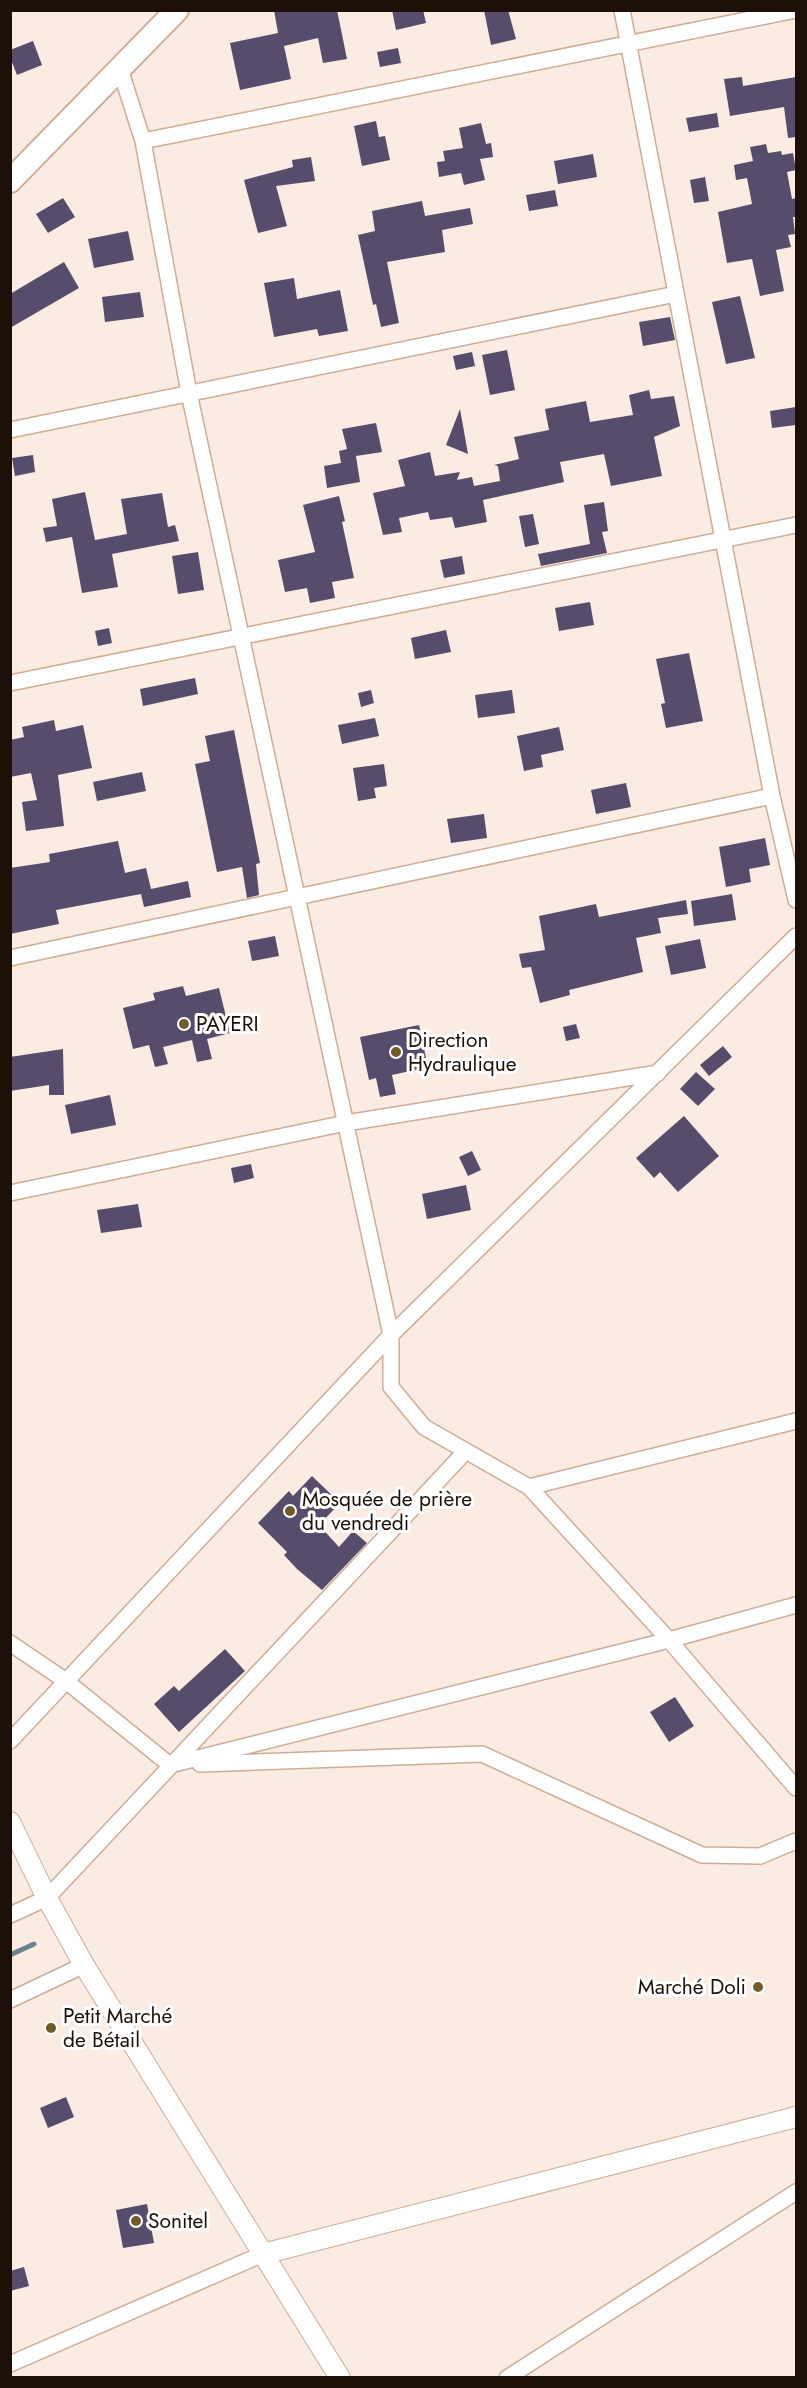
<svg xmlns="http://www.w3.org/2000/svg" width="807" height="2388" font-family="Jost,sans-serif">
<rect width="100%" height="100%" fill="#fbece3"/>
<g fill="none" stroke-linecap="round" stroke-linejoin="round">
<path stroke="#6a848e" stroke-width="5" d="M10,1955L34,1944"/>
</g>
<path fill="#574c6b" d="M274,10H337L347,59L323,63L318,38L284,46L291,79L240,90L230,43L278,33Z
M392,10H423L426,23L396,30Z
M484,10H508L516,39L491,45Z
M33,41L42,65L17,75L10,57V50Z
M398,48L401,63L380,67L377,52Z
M742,77L743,86L796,77V137L788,138L784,107L730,116L724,79Z
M717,113L719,127L689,132L686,118Z
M376,121L379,137L385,136L390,160L362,166L354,126Z
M481,123L486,144L491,143L493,157L480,159L485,180L464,185L461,173L439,177L437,162L445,161L443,151L463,148L459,128Z
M766,144L768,153L781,151L782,155L793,153L796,170L787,172L792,199L796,198V217H793L795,234L788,235L791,247L776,250L784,291L760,296L752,259L727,263L718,212L752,204L747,178L736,180L734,165L753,161L750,147Z
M593,154L597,177L558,184L554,161Z
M311,157L315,181L276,186L287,226L258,233L244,180L293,167L292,160Z
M705,177L709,201L694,203L690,180Z
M555,190L558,206L529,211L526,195Z
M63,198L75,217L48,233L36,214Z
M422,201L425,216L470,208L473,224L442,230L445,252L387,262L399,323L381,327L376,304L373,305L358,235L375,231L372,211Z
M128,231L134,260L94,268L88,239Z
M64,262L79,288L10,328V294Z
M294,278L297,299L340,290L348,331L319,336L317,329L274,337L264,283Z
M140,292L144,317L105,322L102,297Z
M740,296L755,358L726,364L712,302Z
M670,317L675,340L643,346L639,322Z
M507,350L515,390L490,395L482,355Z
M472,352L475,366L456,370L453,356Z
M649,390L651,399L674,396L680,426L654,437L662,476L611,486L604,454L560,462L564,482L483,500L487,522L455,528L452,517L430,520L428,512L399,518L402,532L383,535L373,493L405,486L398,460L430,452L435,476L460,472L457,480L472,477L474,486L500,481L498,466L494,465L519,459L514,437L549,430L545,409L586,401L590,422L633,415L629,395Z
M796,407V425L772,428L770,411Z
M460,409L468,454L446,445Z
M376,423L382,452L356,456L360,482L327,488L324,466L341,463L339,451L347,449L342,429Z
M33,455L35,472L15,476L12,458Z
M85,492L95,540L127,534L121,499L162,493L168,527L175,525L179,541L112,554L118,587L82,593L72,537L46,542L43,528L57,526L52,499Z
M339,496L345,521L342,522L354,578L332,582L335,598L310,603L307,588L285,592L278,560L315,552L303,505Z
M604,502L608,531L602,532L607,553L541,566L538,554L590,544L584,505Z
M533,514L539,544L525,547L519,516Z
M198,552L204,590L178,594L172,556Z
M462,556L465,574L444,578L440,560Z
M590,602L594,625L559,631L555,608Z
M109,628L112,643L98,646L95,631Z
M446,630L451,652L415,659L411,638Z
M689,653L703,721L666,728L661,704L665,703L656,659Z
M195,678L198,694L143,706L140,689Z
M371,690L374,703L361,707L358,693Z
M512,690L515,713L478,718L475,695Z
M375,718L379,736L342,744L338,725Z
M54,720L56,731L83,725L92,768L58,775L64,826L26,831L22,802L37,800L31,773L10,777V740L24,737L22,727Z
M559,727L564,750L541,755L543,767L524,771L517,736Z
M234,730L260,863L256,864L259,895L247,898L242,867L217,872L195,764L210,761L205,736Z
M384,764L387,786L374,788L376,798L358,801L353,768Z
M142,772L146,791L97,801L93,782Z
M626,783L631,807L596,814L591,790Z
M484,814L487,838L451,843L447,819Z
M765,838L770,865L749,869L751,882L726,887L719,847Z
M118,841L125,873L146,868L151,889L188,881L191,897L144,907L141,894L56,910L59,924L10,934V868L50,862L49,854Z
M732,894L736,920L694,926L691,901Z
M686,900L688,914L658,918L661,933L636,938L643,972L569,990L570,995L540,1003L531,967L522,968L519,954L545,950L539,916L596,904L599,917Z
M275,936L279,956L252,961L248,941Z
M700,939L706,968L671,975L665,946Z
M183,986L186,996L219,988L230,1033L207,1039L212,1059L197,1062L192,1040L163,1047L168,1064L155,1067L149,1045L133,1049L123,1008L155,1000L153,993Z
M576,1024L580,1038L566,1041L563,1027Z
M419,1025L428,1067L392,1075L396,1094L380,1097L376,1078L369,1080L360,1037Z
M723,1046L732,1057L709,1076L700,1065Z
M63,1049L64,1095H49V1085L10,1091V1057Z
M696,1072L715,1089L698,1106L680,1089Z
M110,1095L116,1125L71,1134L65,1105Z
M684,1116L719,1156L678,1192L660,1172L654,1178L636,1158Z
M472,1151L481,1170L468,1176L459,1157Z
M251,1164L254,1178L234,1183L231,1168Z
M466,1185L471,1210L427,1219L422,1194Z
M138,1204L142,1227L101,1233L97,1210Z
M312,1476L340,1503L319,1525L339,1547L353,1531L367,1543L322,1590L297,1569L284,1555L287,1552L258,1523L289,1491L293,1496Z
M225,1649L245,1671L179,1732L154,1704L174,1686L179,1691Z
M675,1697L694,1726L669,1742L650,1712Z
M66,2097L74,2117L48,2128L40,2108Z
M147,2204L154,2243L123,2248L116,2210Z
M24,2267L29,2286L10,2291V2271Z"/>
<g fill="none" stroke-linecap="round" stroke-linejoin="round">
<g stroke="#ceac96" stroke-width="18">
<path id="minor" d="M622,10L772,796L796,900
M120,69L143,141L189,393L391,1335V1387L424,1427L529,1487L669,1640L796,1788
M143,141L796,10
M10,430L676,294
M10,683L796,525
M10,958L772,796
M10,1193L346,1123L658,1073
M529,1487L796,1421
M10,1643L66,1681L170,1765L669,1640L796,1605
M10,1741L391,1335L796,936
M200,1764L482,1754L702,1855L760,1856L796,1841
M10,1915L47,1898L466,1451
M10,2000L84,1965
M10,2364L263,2254
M507,2378L796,2192"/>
</g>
<g stroke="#ceac96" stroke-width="22">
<path id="tertiary" d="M10,1822L47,1898L84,1965L340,2378
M263,2254L796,2117"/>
</g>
<g stroke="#ceac96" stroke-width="26">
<path id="secondary" d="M10,181L177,10"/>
</g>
<use href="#minor" stroke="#fff" stroke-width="15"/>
<use href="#tertiary" stroke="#fff" stroke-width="20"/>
<use href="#secondary" stroke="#fff" stroke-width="22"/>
</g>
<g fill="#705c2a" stroke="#fff" stroke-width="2">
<circle cx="184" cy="1024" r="6"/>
<circle cx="396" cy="1052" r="6"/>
<circle cx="290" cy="1511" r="6"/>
<circle cx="758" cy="1987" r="6"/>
<circle cx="51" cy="2028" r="6"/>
<circle cx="136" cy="2221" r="6"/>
</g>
<g text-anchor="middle" stroke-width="6" stroke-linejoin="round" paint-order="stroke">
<g font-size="21" fill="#1c1008" stroke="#fff" text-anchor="start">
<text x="196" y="1031">PAYERI</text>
<text x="408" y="1047">Direction<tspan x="408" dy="24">Hydraulique</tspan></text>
<text x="302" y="1506">Mosquée de prière<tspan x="302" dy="24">du vendredi</tspan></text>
<text x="746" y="1994" text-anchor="end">Marché Doli</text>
<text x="63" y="2023">Petit Marché<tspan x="63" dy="24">de Bétail</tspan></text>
<text x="148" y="2228">Sonitel</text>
</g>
</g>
<rect width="807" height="2388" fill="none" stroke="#1c1008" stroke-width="24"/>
</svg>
